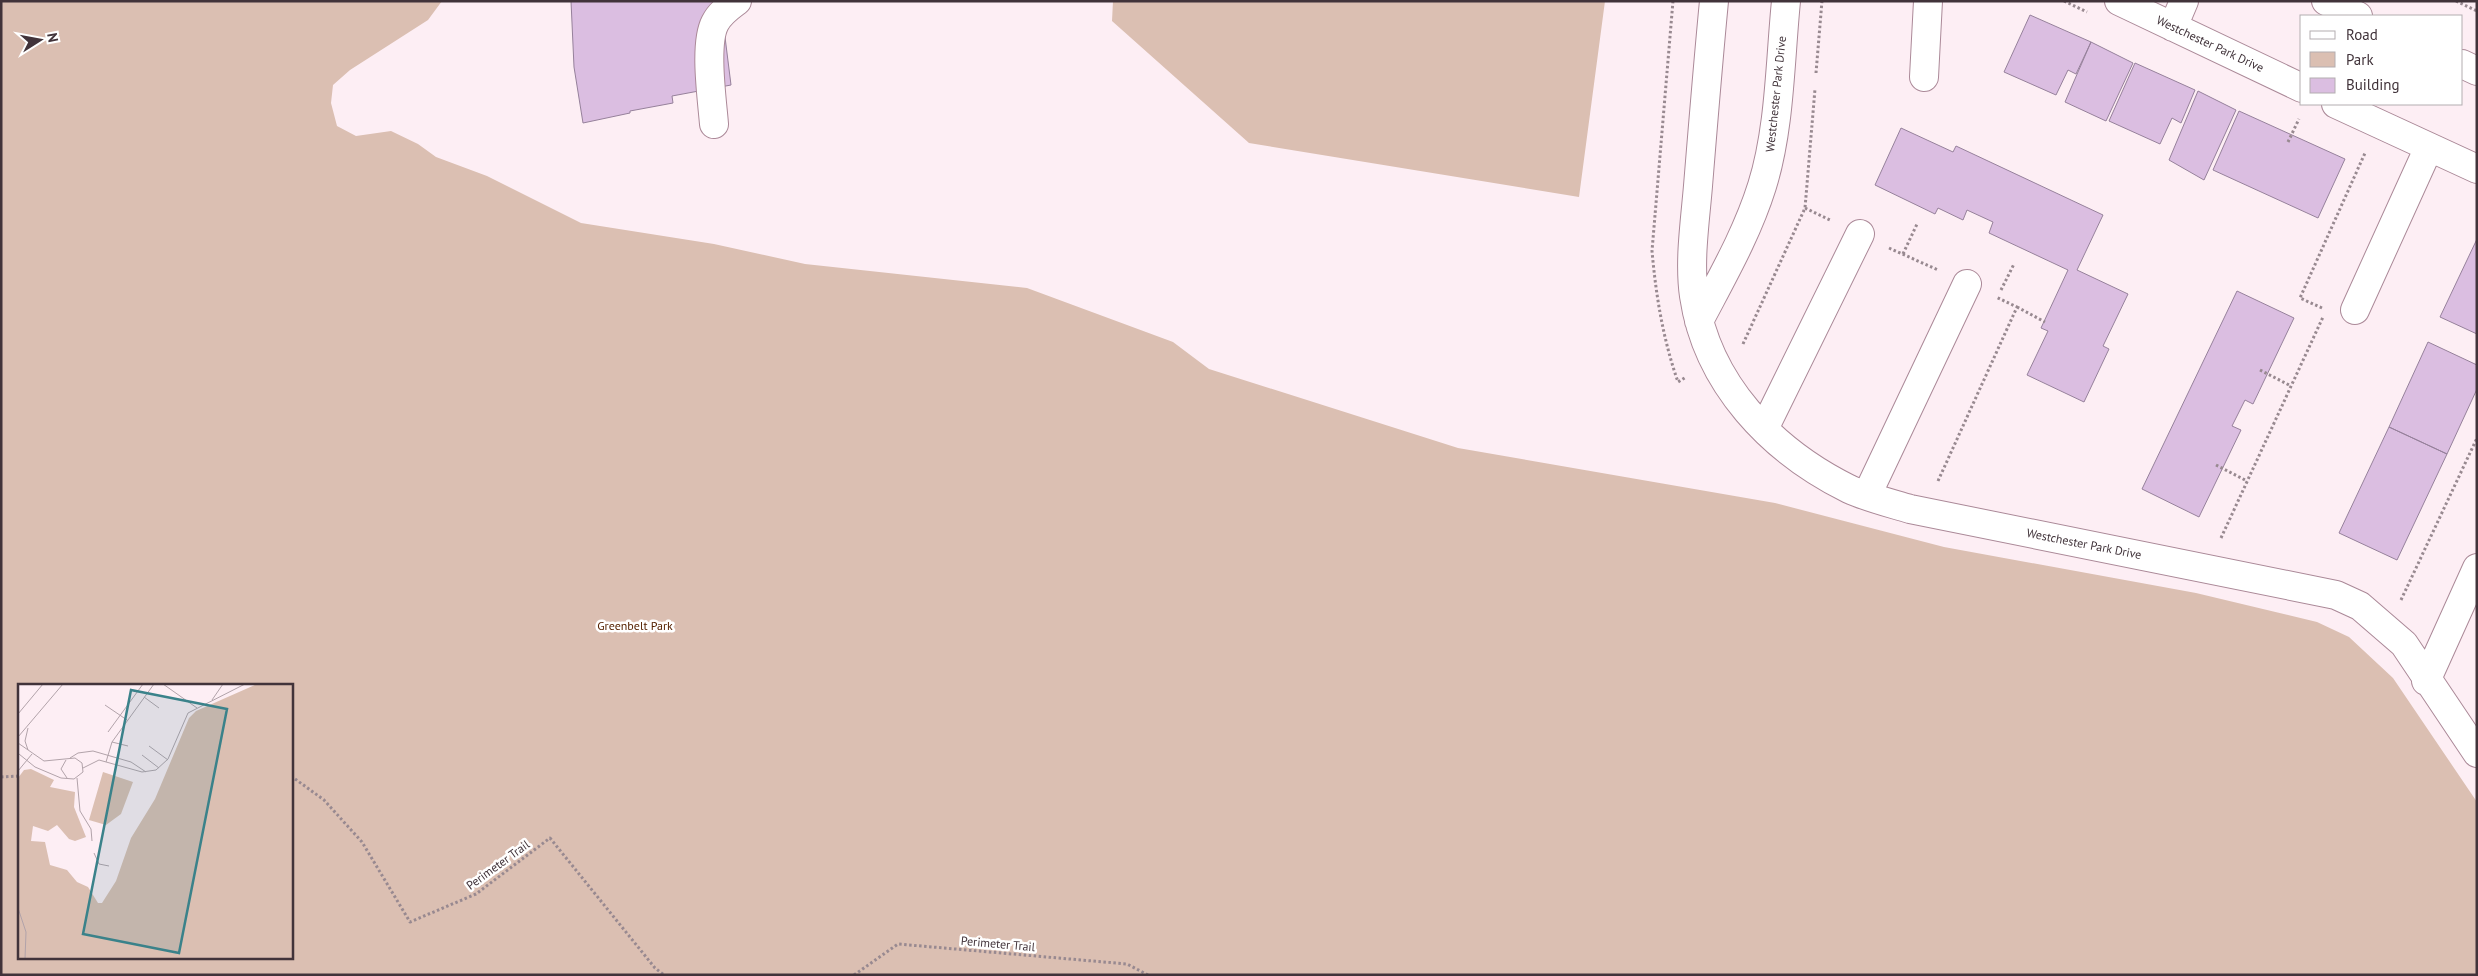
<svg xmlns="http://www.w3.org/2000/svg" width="2478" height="976" font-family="'PT Sans',sans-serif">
<rect width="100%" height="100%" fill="#fdeef4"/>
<path fill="#dbbfb2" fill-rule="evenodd" d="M1,1H442L428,20L350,70L333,85L331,103L337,126L356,136L391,131L418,144L436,157L487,176L581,223L714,244L805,264L1027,288L1173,342L1209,369L1458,448L1775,503L1944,547L2196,593L2317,622L2349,637L2393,678L2477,802V975H1ZM19,685H291V957H19Z
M1113,1H1605L1579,197L1249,143L1112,21Z"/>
<path fill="#dbbee1" stroke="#96819b" d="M571,1H723L724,29L731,85L672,96L673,103L630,111V113L583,123L574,67Z
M2030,15L2091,42L2076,74L2068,70L2056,95L2004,72Z
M2091,42L2133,63L2106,121L2065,102Z
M2135,63L2195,90L2181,123L2172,118L2160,144L2109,121Z
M2198,91L2236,110L2204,180L2169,160Z
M2239,111L2345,159L2318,218L2213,170Z
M1901,128L1953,152L1956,146L2103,215L2077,270L2128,294L2103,346L2109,349L2084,402L2027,375L2048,331L2041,328L2068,270L1989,233L1993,222L1967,210L1963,220L1938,208L1935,214L1875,185Z
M2477,239V334L2440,317Z
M2237,291L2294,318L2253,404L2245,400L2232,426L2241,430L2199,517L2142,489Z
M2428,342L2477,365V389L2447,454L2389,427Z
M2389,427L2447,454L2397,560L2339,533Z"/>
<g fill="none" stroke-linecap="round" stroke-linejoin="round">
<g stroke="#ab8998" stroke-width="30">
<path id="minor" d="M1714,1C1708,63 1703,125 1698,186C1695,222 1689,261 1694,296C1707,384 1772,451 1849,489C1869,498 1890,503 1910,509L2336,595L2360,606L2404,644L2477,753
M2119,1L2302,88
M2326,1L2358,16
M2173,27L2184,1
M2462,64L2477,71
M1924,77L1928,1
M2336,104L2477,169
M714,124C712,99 704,44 715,23C720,13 729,7 737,1
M2355,310L2429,147
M1699,321C1722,277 1747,234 1762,186C1780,129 1780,61 1786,1
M1764,429L1860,234
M1867,495L1967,284
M2426,681L2477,568"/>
</g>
<path stroke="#988990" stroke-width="3" stroke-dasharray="2.5 2.5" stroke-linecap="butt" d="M1673,1L1652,251C1656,296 1663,339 1678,382L1686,377
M2064,1L2087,12
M2456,1L2477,11
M1816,73L1822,1
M2288,142L2299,119
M1805,208L1832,221
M1889,248L1938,270
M1903,254L1917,224
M2001,290L2014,264
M2017,307L2045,322
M2322,308L2300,298L2365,153
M1743,344L1805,208L1815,89
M2260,370L2291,386
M2216,465L2247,481
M1938,481L2017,307L1996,297
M2221,538L2323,317
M2401,600L2477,438
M291,776L324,800L362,842L410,922L476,894L550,838L655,968L664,975
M1,777L19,776
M854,975L898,944L1127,964L1148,975"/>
<use href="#minor" stroke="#fff" stroke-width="28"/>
</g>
<g text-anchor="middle" stroke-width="5" stroke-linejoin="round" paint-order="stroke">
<g font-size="12" fill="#41333a" stroke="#fff">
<text transform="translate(2210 44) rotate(25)" y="4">Westchester Park Drive</text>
<text transform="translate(1776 94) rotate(-84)" y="4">Westchester Park Drive</text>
<text transform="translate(2084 544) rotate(11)" y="4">Westchester Park Drive</text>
<text transform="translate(498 865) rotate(-36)" y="4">Perimeter Trail</text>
<text transform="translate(998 944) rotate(5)" y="4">Perimeter Trail</text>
</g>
<g font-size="12" fill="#552100" stroke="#fff">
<text x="635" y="630">Greenbelt Park</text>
</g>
</g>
<g transform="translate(18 684)">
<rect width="275" height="275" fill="#fdeef4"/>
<path d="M239,0H275V275H0V94L6,86L13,85L36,96L32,103L57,108L56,123L68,153L57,157L51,155L39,141L30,147L15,142L13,157L27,158L32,181L49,186L59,198L70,203L80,219H84L98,197L113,154L137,115L171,34L178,27ZM85,88L115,98L103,130L88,141L71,136Z" fill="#dbbfb2"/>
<path fill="none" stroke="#b2a3aa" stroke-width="1" d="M145,0L179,24M126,13L141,24M194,16L205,0M87,21L109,36M0,30L25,0M90,48L125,0M0,53L45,0M94,58L110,62M0,59L26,77L57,74L64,79L65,88L56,95L43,94L17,83L1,70M131,62L150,76M10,66L7,57L10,44M124,71L141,84M52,74L60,69L75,67L113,78L128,88M48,76L43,85L49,94M88,78L94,58L136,0M65,84L81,76L124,88L138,86L150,75L170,29L227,0M0,87L14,70M59,94L62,127L73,145L74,157M76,169L81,180L91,182M0,224L8,248L7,275"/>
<path fill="#3a828a" fill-opacity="0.15" stroke="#3a828a" stroke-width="2.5" d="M113,6L209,25L161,269L65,250Z"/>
<rect width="275" height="275" fill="none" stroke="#41333a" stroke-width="2.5"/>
</g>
<rect width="2478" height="976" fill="none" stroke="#41333a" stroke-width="5"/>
<rect x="2300" y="15" width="162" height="90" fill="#ffffff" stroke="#b3adb0"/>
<rect x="2310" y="31" width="25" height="8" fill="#ffffff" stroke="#b3adb0"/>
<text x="2346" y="40" font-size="15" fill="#41333a">Road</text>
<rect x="2310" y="52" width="25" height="15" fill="#dbbfb2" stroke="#b3adb0"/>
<text x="2346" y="65" font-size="15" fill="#41333a">Park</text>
<rect x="2310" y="78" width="25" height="15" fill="#dbbee1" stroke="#b3adb0"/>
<text x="2346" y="90" font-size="15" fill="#41333a">Building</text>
<g transform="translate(40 40) rotate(79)" stroke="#ffffff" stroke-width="4" paint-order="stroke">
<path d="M0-4L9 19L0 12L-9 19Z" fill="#41333a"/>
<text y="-8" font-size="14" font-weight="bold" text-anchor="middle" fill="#41333a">N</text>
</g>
</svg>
